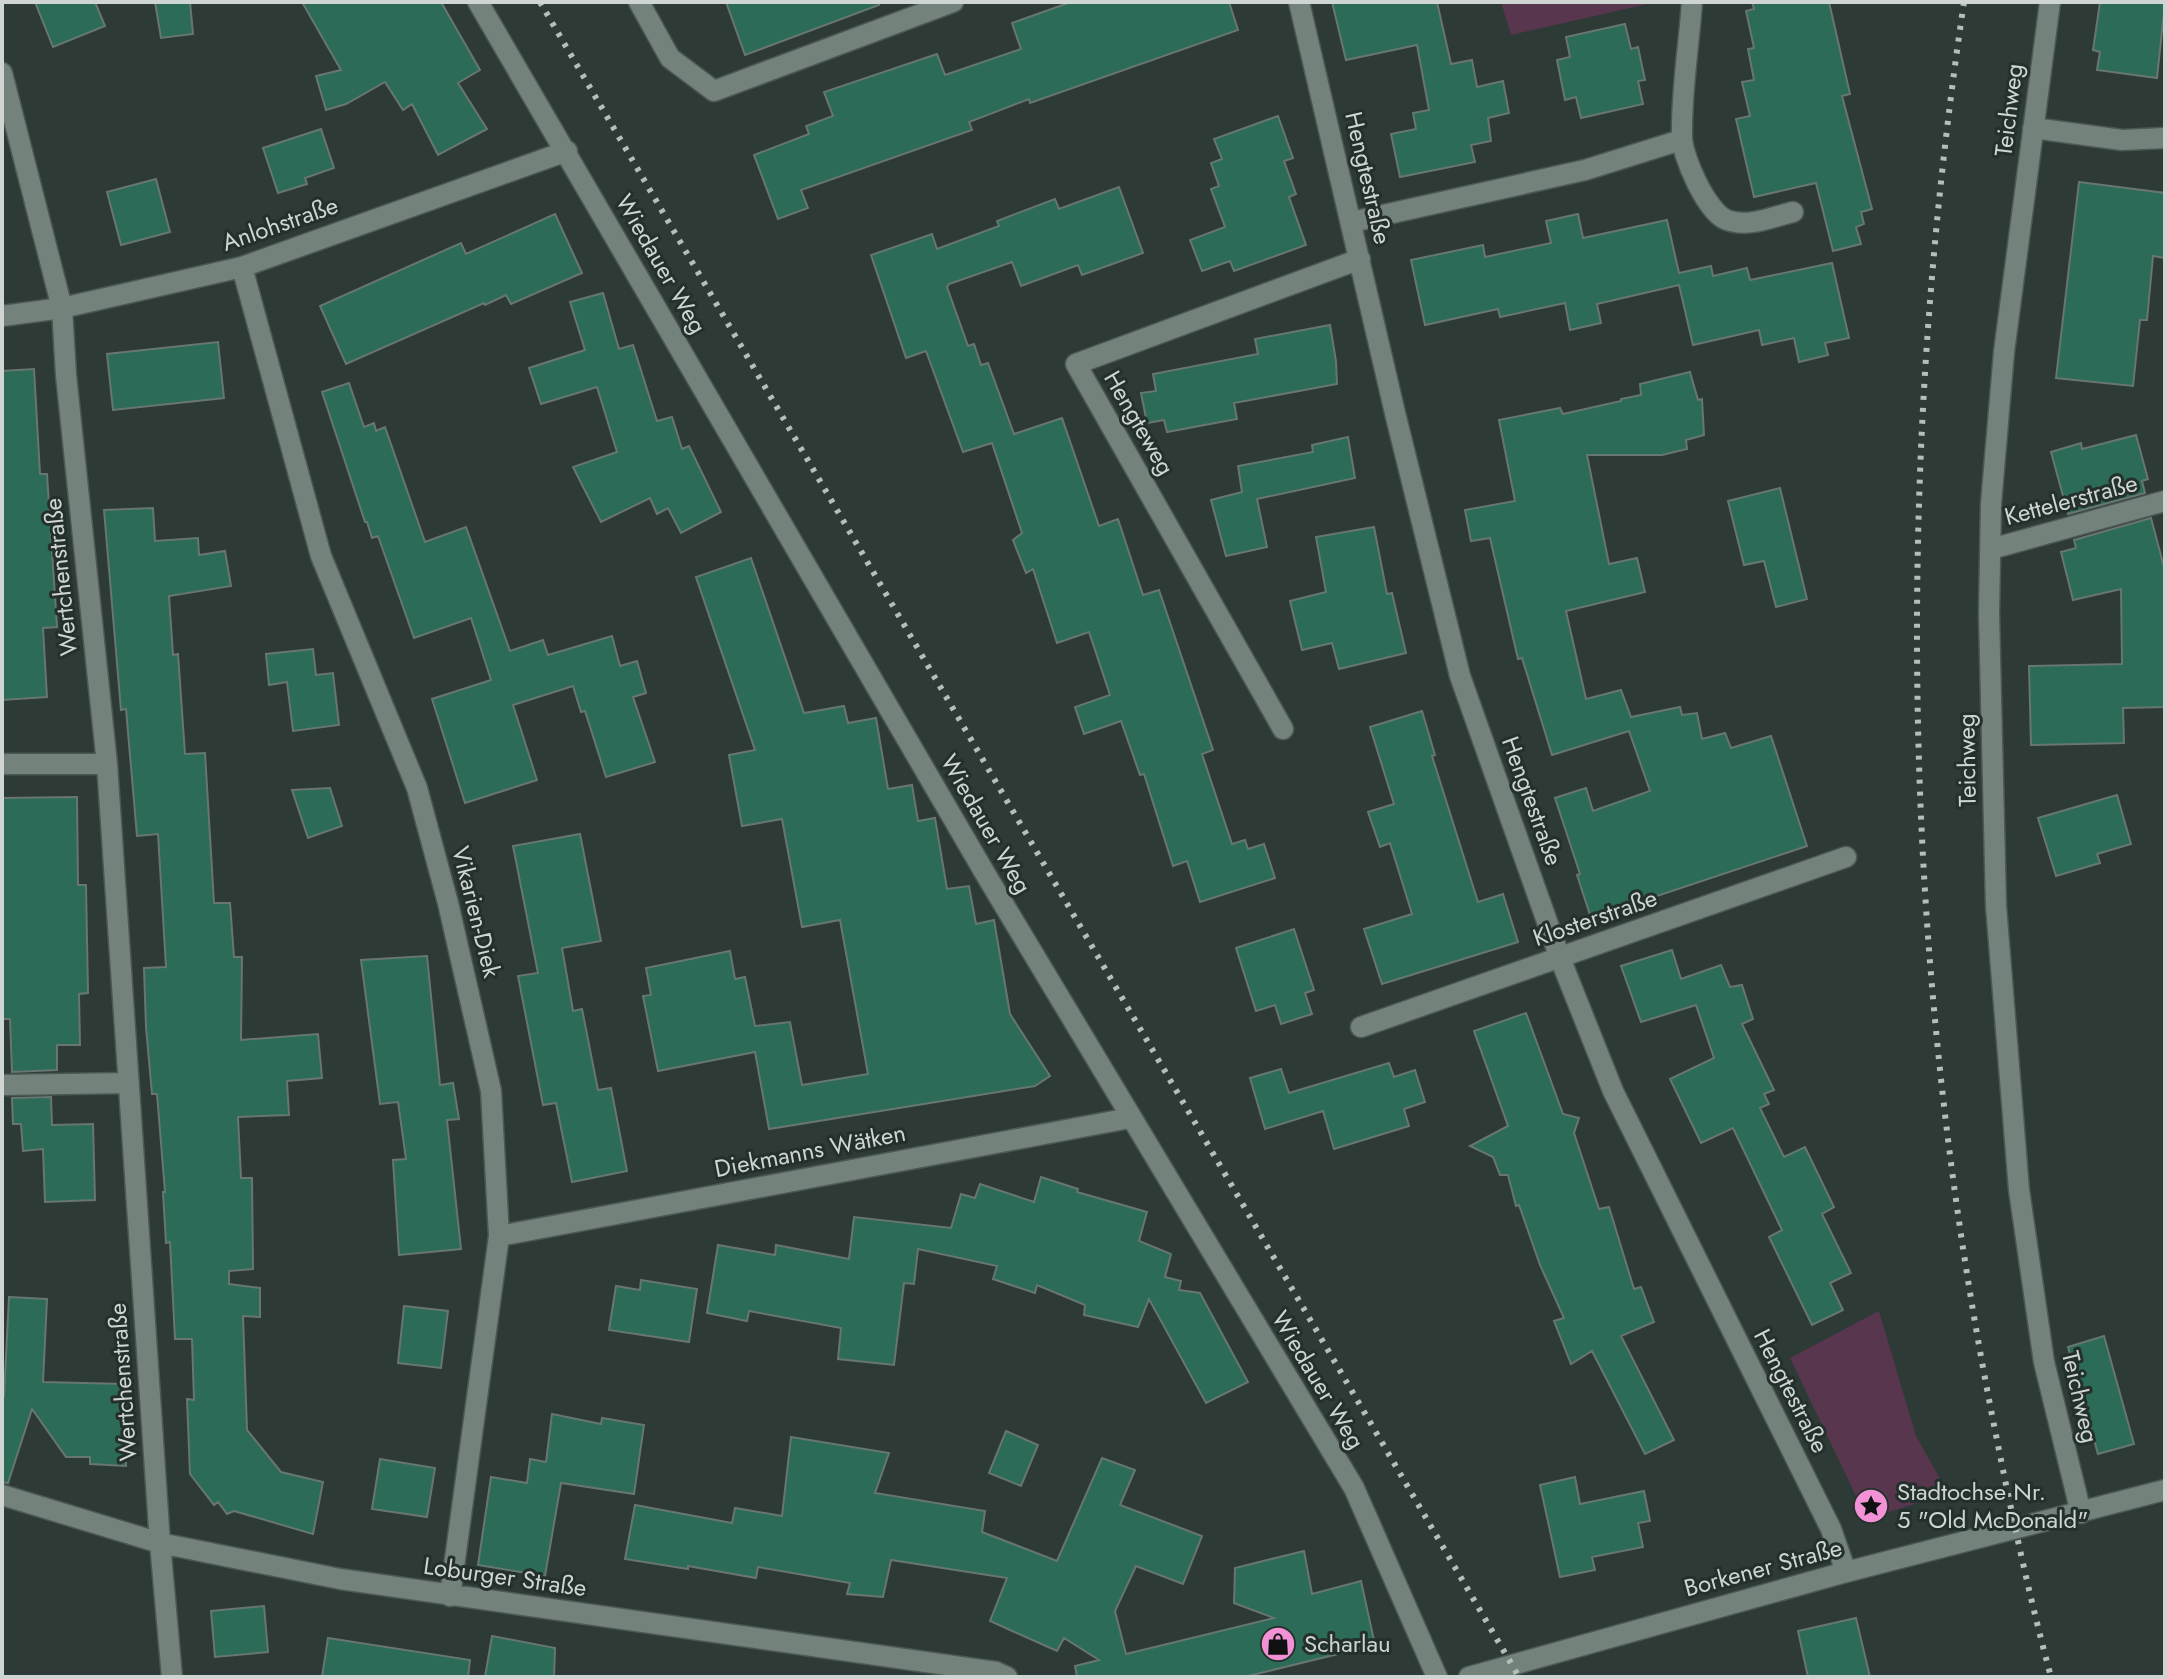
<svg xmlns="http://www.w3.org/2000/svg" width="2167" height="1679" font-family="Jost,sans-serif">
<rect width="100%" height="100%" fill="#2e3a36"/>
<path fill="#58364e" d="M1501,2H1656L1511,35Z
M1879,1311L1916,1436L1948,1493L1867,1519L1790,1358Z"/>
<path fill="#2b6b58" stroke="#687671" stroke-width="2" d="M35,2H95L105,26L53,47Z
M155,2H190L193,34L161,38Z
M302,2H441L480,70L458,83L487,129L438,155L412,104L403,110L385,82L346,104L326,110L316,76L341,70Z
M726,2H878L879,5L745,55Z
M1071,2H1229L1238,30L1030,103L1029,99L969,122L972,130L801,190L808,208L778,219L754,155L809,134L806,126L833,116L824,92L937,54L945,75L1021,49L1012,23Z
M1332,2H1437L1451,64L1472,60L1477,87L1503,81L1509,113L1488,118L1491,141L1471,145L1475,162L1400,177L1391,134L1416,129L1413,113L1429,110L1417,45L1346,60Z
M1752,2H1829L1850,94L1842,96L1872,209L1861,212L1864,224L1856,227L1861,244L1833,251L1816,183L1754,197L1736,119L1750,116L1742,82L1754,80L1748,49L1754,48L1746,11L1754,9Z
M2100,2H2165L2157,78L2097,70L2100,52L2093,50Z
M1625,24L1631,49L1638,47L1645,80L1638,81L1643,104L1581,118L1576,97L1565,100L1557,60L1570,57L1566,37Z
M1278,116L1293,158L1284,161L1296,194L1289,197L1306,245L1234,271L1230,261L1202,271L1190,240L1225,227L1211,189L1219,186L1211,163L1222,159L1214,139Z
M321,129L334,168L305,178L307,184L278,193L263,148Z
M156,179L170,232L121,245L107,192Z
M2079,182L2165,193V258L2153,256L2147,320H2140L2133,386L2056,378Z
M1119,187L1143,253L1082,275L1078,265L1021,286L1012,262L949,284L947,287L968,346L974,344L981,365L988,363L1014,434L1062,418L1099,526L1118,519L1143,595L1159,590L1213,750L1202,754L1232,844L1245,840L1248,849L1264,844L1275,878L1200,902L1187,861L1173,866L1144,774L1140,775L1121,721L1084,734L1075,707L1110,695L1089,632L1057,643L1033,569L1026,573L1013,540L1022,533L992,443L963,452L926,351L906,358L871,255L932,234L937,249L999,226L997,221L1055,199L1059,209Z
M555,214L582,273L511,304L506,295L485,305L484,303L346,364L320,306L461,243L466,254Z
M1578,214L1583,238L1667,220L1679,273L1711,266L1713,276L1747,268L1750,280L1832,263L1849,338L1825,343L1828,355L1799,362L1794,338L1762,345L1759,330L1693,345L1679,285L1597,304L1601,323L1570,330L1565,303L1500,317L1498,309L1425,325L1411,260L1483,245L1485,257L1551,243L1546,221Z
M603,293L619,349L633,345L657,421L672,417L682,449L689,446L721,512L681,533L668,508L657,514L650,498L601,522L573,467L617,452L597,387L541,404L529,368L585,350L570,302Z
M1330,325L1336,361L1337,384L1234,403L1237,419L1167,432L1164,420L1147,423L1141,393L1156,391L1153,374L1258,354L1255,339Z
M218,342L224,398L113,410L107,354Z
M34,369L40,474H47L57,627L43,628L47,697L2,700V371Z
M1690,372L1698,400L1702,399L1704,435L1686,440L1687,449L1662,455H1587L1609,564L1637,558L1645,592L1566,611L1586,699L1621,690L1631,717L1680,707L1682,715L1697,713L1702,739L1725,733L1731,748L1771,736L1807,846L1591,918L1577,875L1580,874L1555,798L1586,788L1593,811L1650,791L1629,731L1552,755L1522,658L1518,659L1490,538L1471,541L1465,510L1515,501L1499,420L1560,408L1563,414L1621,401V399L1641,395L1640,384Z
M349,383L364,427L374,423L376,431L385,427L425,542L466,527L510,651L543,640L548,655L612,636L620,666L637,661L646,693L633,697L655,762L606,777L585,711L581,712L573,686L513,705L537,780L465,803L432,699L491,680L471,618L414,638L378,536L372,538L367,522H365L322,392Z
M2136,435L2148,479L2142,481L2145,493L2068,514L2051,452L2081,443L2082,449Z
M1348,437L1355,478L1257,499L1267,547L1226,556L1211,500L1242,492L1238,466L1313,452L1312,445Z
M1780,488L1807,599L1776,607L1764,561L1744,565L1728,501Z
M153,508L155,541L198,538L199,555L225,551L231,586L169,596L173,655L178,654L185,754L205,753L214,903H230L234,957H242L241,1040L318,1034L322,1078L287,1081L289,1115L238,1117L241,1178H252L253,1269L229,1271V1284L260,1288V1317L243,1316L247,1430L281,1472L323,1482L313,1534L234,1511L227,1514L218,1502L214,1505L190,1474L187,1399L194,1400L192,1339H175L170,1242L166,1243L163,1192H165L157,1094H152L146,1027L144,968L166,967L158,834L137,836L126,709L121,710L104,510Z
M2151,518L2165,571V707L2123,708L2124,743L2031,745L2029,666L2122,664L2121,589L2073,600L2061,552L2076,548L2074,540Z
M1374,527L1387,594L1392,593L1406,653L1339,669L1332,643L1302,650L1290,601L1326,592L1316,537Z
M751,558L804,713L844,706L848,723L876,718L888,789L912,785L918,821L935,818L947,889L969,886L976,924L994,920L1010,1014L1050,1076L1035,1086L769,1129L755,1052L658,1071L643,996L651,995L646,968L730,951L735,979L745,977L755,1026L790,1022L802,1085L868,1074L840,920L802,927L782,819L742,826L729,755L755,750L696,577Z
M313,649L316,675L333,673L339,725L293,731L287,682L269,685L266,654Z
M1422,711L1435,755L1432,756L1478,902L1503,894L1518,942L1382,984L1364,929L1412,914L1390,843L1380,847L1368,812L1394,804L1370,727Z
M330,788L342,826L308,838L292,790Z
M2117,795L2131,844L2097,854L2100,863L2056,876L2038,818Z
M77,797L78,885H86L88,993L79,994L80,1045H57V1070L12,1072L10,1019H2V798Z
M580,834L601,941L562,948L573,1011L582,1009L598,1090L611,1088L627,1171L572,1182L556,1103L543,1105L518,976L538,973L513,846Z
M1294,929L1314,990L1305,993L1312,1014L1281,1024L1275,1005L1256,1011L1236,948Z
M1672,950L1681,979L1721,965L1730,987L1742,985L1753,1019L1742,1024L1774,1090L1764,1094L1769,1104L1760,1108L1784,1157L1805,1147L1834,1207L1822,1214L1851,1273L1830,1283L1843,1310L1812,1325L1769,1237L1782,1230L1733,1128L1701,1143L1670,1079L1714,1058L1696,1005L1641,1022L1621,966Z
M427,956L440,1085L453,1083L459,1119L447,1120L461,1249L399,1255L393,1160L406,1159L398,1102L380,1104L361,960Z
M1526,1013L1563,1114L1579,1118L1574,1133L1599,1209L1609,1207L1634,1289L1641,1287L1654,1322L1621,1336L1674,1440L1645,1454L1592,1351L1571,1364L1554,1321L1564,1318L1540,1265L1519,1205L1516,1206L1508,1175H1500L1493,1157L1470,1146L1508,1126L1474,1031Z
M1389,1063L1394,1077L1415,1070L1425,1102L1404,1109L1409,1126L1334,1149L1323,1111L1265,1129L1250,1078L1281,1069L1289,1093Z
M51,1097L52,1125L93,1124L95,1200L45,1202L43,1149L23,1151L21,1124H13L12,1098Z
M1041,1177L1078,1189L1077,1192L1147,1212L1139,1241L1171,1254L1165,1277L1181,1281L1179,1290L1200,1293L1248,1382L1206,1403L1149,1299L1138,1327L1084,1315L1085,1305L1037,1285L1035,1293L993,1279L997,1266L918,1249L914,1284L904,1283L894,1365L838,1359L841,1328L749,1311L747,1321L707,1313L718,1245L775,1255L776,1245L849,1259L854,1217L951,1228L961,1194L975,1198L980,1184L1034,1202Z
M641,1280L697,1289L689,1342L609,1330L616,1286L640,1290Z
M9,1297L47,1299L43,1382L125,1384L126,1466L90,1464V1457H66L32,1409L8,1483L2,1482V1395L4,1396Z
M404,1306L448,1311L441,1368L398,1363Z
M2104,1336L2134,1444L2098,1454L2068,1347Z
M552,1414L601,1424L602,1418L644,1425L634,1494L561,1483L545,1576L478,1565L491,1477L527,1483L530,1459L546,1462Z
M1006,1431L1038,1445L1021,1486L989,1473Z
M791,1437L889,1453L875,1493L985,1511L982,1532L1057,1561L1102,1458L1135,1470L1120,1505L1202,1536L1183,1584L1136,1566L1115,1611L1126,1654L1274,1618L1234,1603L1235,1568L1304,1551L1312,1594L1361,1581L1375,1645L1244,1677H1077L1075,1666L1099,1660L1064,1638L1057,1651L990,1621L1007,1578L891,1560L883,1597L847,1594L850,1583L758,1567L756,1578L688,1566V1569L625,1559L635,1505L732,1523L735,1508L782,1516Z
M380,1459L435,1468L427,1517L372,1509Z
M1575,1477L1580,1504L1644,1491L1650,1521L1638,1523L1643,1547L1592,1557L1595,1570L1560,1577L1540,1485Z
M264,1606L268,1652L215,1657L211,1611Z
M1856,1618L1870,1677H1808L1798,1631Z
M492,1636L555,1648L554,1677H485Z
M328,1638L470,1660L468,1677H322Z"/>
<g fill="none" stroke-linecap="round" stroke-linejoin="round">
<g stroke="#4d5753" stroke-width="23">
<path id="minor" d="M478,2L986,875L1354,1488L1437,1677
M639,2L670,58L714,91L953,2
M1299,2L1395,413L1460,676L1560,958L1613,1091L1831,1529L1846,1572
M1692,2C1689,46 1681,92 1682,137C1682,156 1707,213 1727,220C1748,228 1772,217 1793,212
M2050,2L2004,352L1991,504L1989,614L1996,906L2019,1190L2044,1362L2081,1513
M2,73L62,308L66,375L107,764L160,1543L172,1677
M2033,128L2122,140L2165,138
M1352,222L1585,170L1681,140
M242,267L321,556L417,788L448,903L491,1091L499,1236L450,1596
M2,316L62,308L242,267L567,151
M1991,549L2165,501
M1283,729L1076,364L1360,259
M2,764H107
M1361,1027L1846,857
M2,1085L128,1083
M499,1236L1130,1118
M2,1495L160,1543L340,1579L996,1672L1007,1677"/>
</g>
<g stroke="#4d5753" stroke-width="23">
<path id="tertiary" d="M1469,1677L1846,1572L2165,1490"/>
</g>
<use href="#minor" stroke="#74827c" stroke-width="20"/>
<use href="#tertiary" stroke="#74827c" stroke-width="20"/>
<path stroke="#b6bebb" stroke-width="6" stroke-dasharray="4 8" stroke-linecap="butt" d="M540,2L1519,1677
M1964,2C1894,472 1901,954 1993,1420C2010,1506 2028,1592 2051,1677"/>
</g>
<defs>
<g id="sight-disc" transform="scale(1.8)"><circle r="9.5" fill="#f291d6" stroke="#24302c"/><path d="M0-6L1.8-2.2L6-1.7L2.9 1.2L3.7 5.4L0 3.3L-3.7 5.4L-2.9 1.2L-6-1.7L-1.8-2.2Z" fill="#111"/></g>
<g id="shop-disc" transform="scale(1.8)"><circle r="9.5" fill="#f291d6" stroke="#24302c"/><path d="M-5-2.5h2.3a2.7 3.5 0 0 1 5.4 0H5L5.5 6h-11ZM-1.5-2.5h3a1.5 2.3 0 0 0-3 0Z" fill="#111"/></g>
</defs>
<g fill-rule="evenodd">
<use href="#sight-disc" x="1871" y="1506"/>
<use href="#shop-disc" x="1278" y="1644"/>
</g>
<g text-anchor="middle" stroke-width="6" stroke-linejoin="round" paint-order="stroke">
<g font-size="24" fill="#ced5d2" stroke="#24302c">
<text transform="translate(2009 110) rotate(-83)" y="8">Teichweg</text>
<text transform="translate(1368 178) rotate(77)" y="8">Hengtestraße</text>
<text transform="translate(280 224) rotate(-19)" y="8">Anlohstraße</text>
<text transform="translate(661 264) rotate(60)" y="8">Wiedauer Weg</text>
<text transform="translate(1139 423) rotate(60)" y="8">Hengteweg</text>
<text transform="translate(2071 500) rotate(-15)" y="8">Kettelerstraße</text>
<text transform="translate(61 577) rotate(-96)" y="8">Wertchenstraße</text>
<text transform="translate(1967 760) rotate(-91)" y="8">Teichweg</text>
<text transform="translate(1532 801) rotate(70)" y="8">Hengtestraße</text>
<text transform="translate(986 824) rotate(60)" y="8">Wiedauer Weg</text>
<text transform="translate(476 912) rotate(76)" y="8">Vikarien-Diek</text>
<text transform="translate(1595 918) rotate(-19)" y="8">Klosterstraße</text>
<text transform="translate(810 1151) rotate(-11)" y="8">Diekmanns Wätken</text>
<text transform="translate(1318 1380) rotate(59)" y="8">Wiedauer Weg</text>
<text transform="translate(123 1382) rotate(-94)" y="8">Wertchenstraße</text>
<text transform="translate(1791 1391) rotate(63)" y="8">Hengtestraße</text>
<text transform="translate(2080 1397) rotate(77)" y="8">Teichweg</text>
<text transform="translate(1763 1568) rotate(-15)" y="8">Borkener Straße</text>
<text transform="translate(505 1577) rotate(8)" y="8">Loburger Straße</text>
</g>
<g font-size="24" fill="#ced5d2" stroke="#24302c" text-anchor="start">
<text x="1897" y="1500">Stadtochse Nr.<tspan x="1897" dy="28">5 "Old McDonald"</tspan></text>
<text x="1304" y="1652">Scharlau</text>
</g>
</g>
<rect width="2167" height="1679" fill="none" stroke="#ced5d2" stroke-width="8"/>
</svg>
